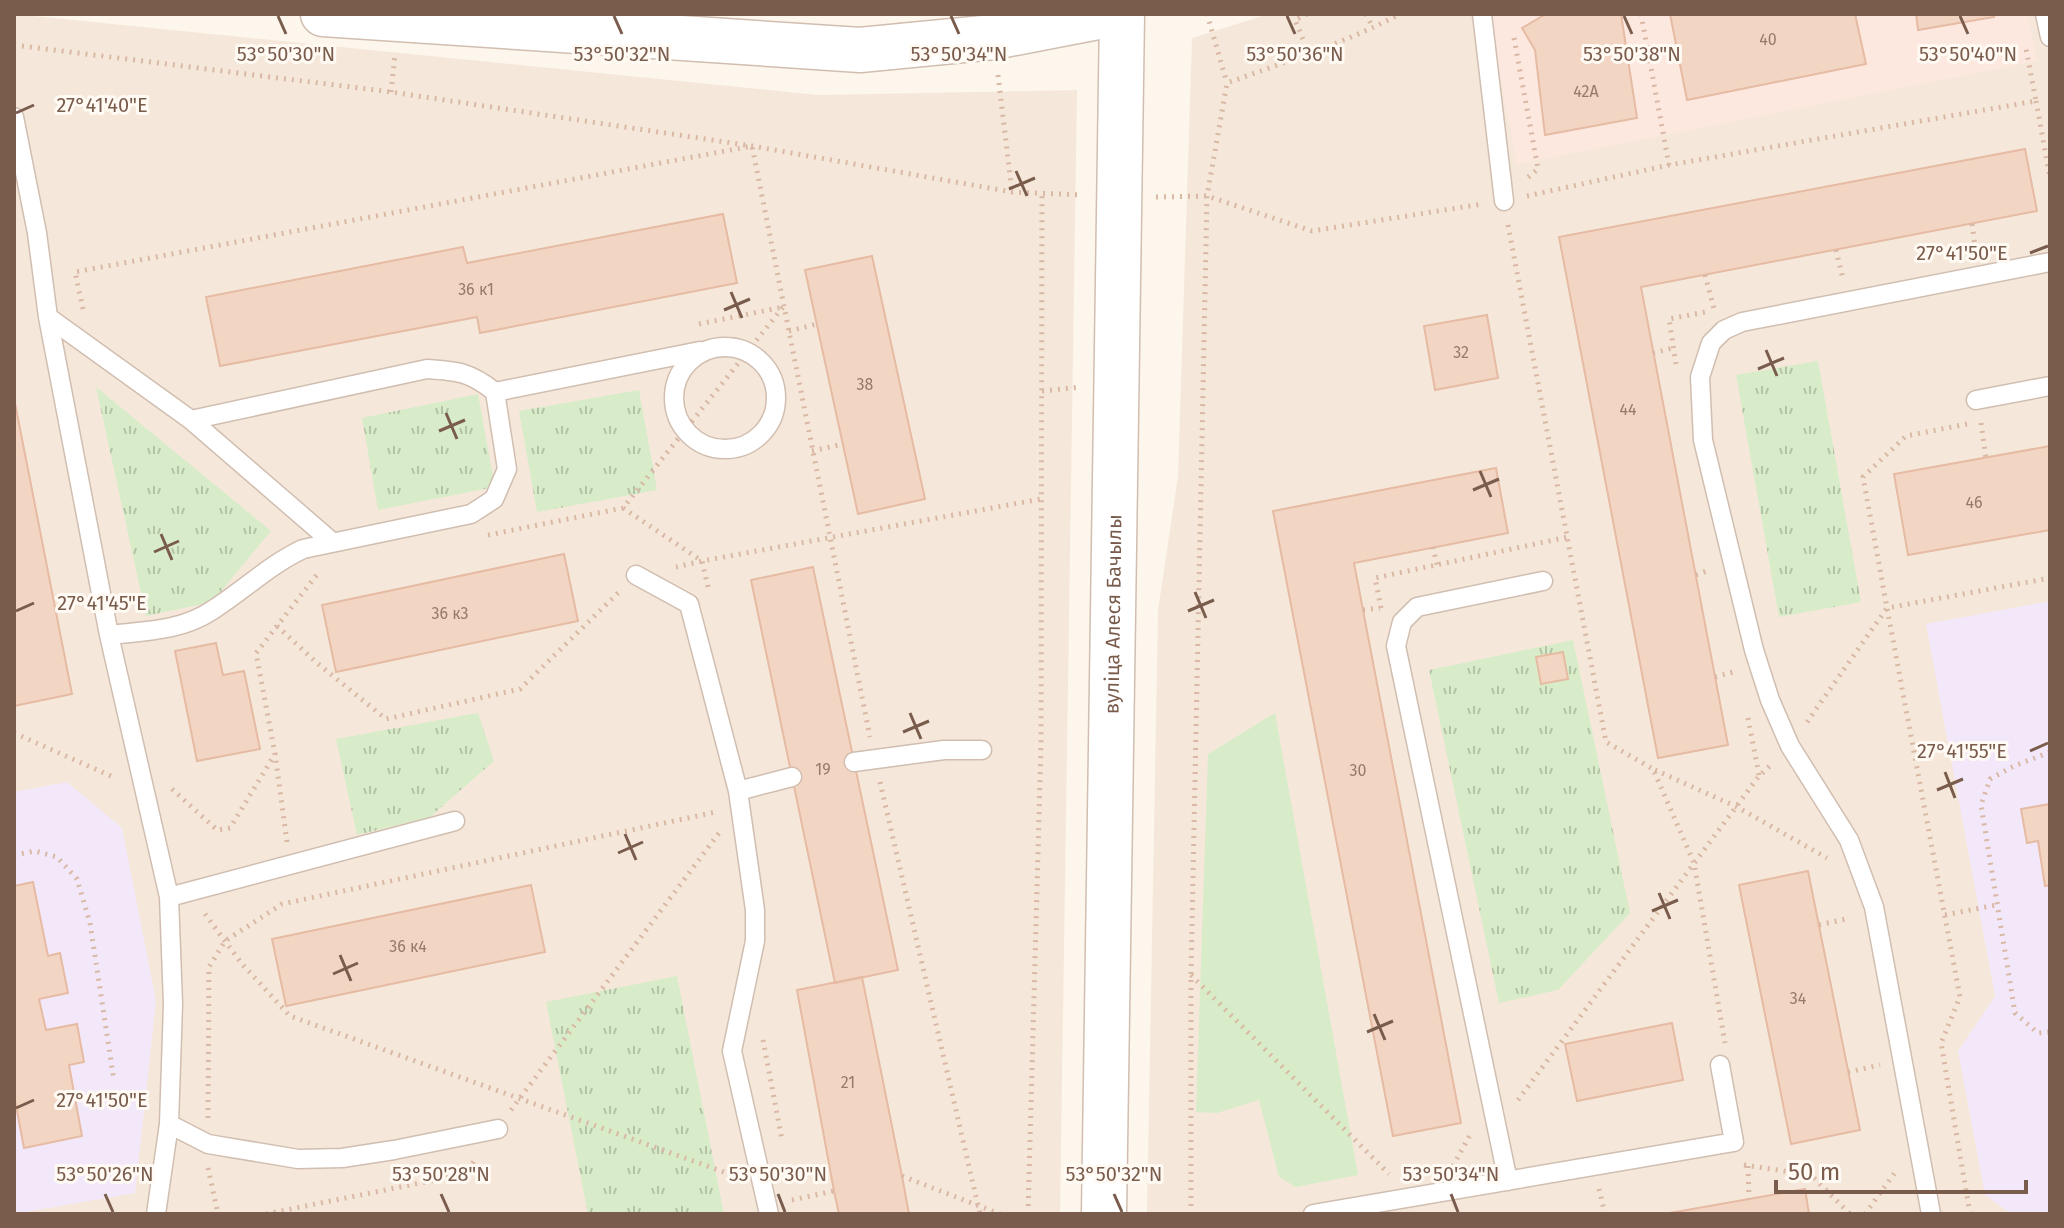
<svg xmlns="http://www.w3.org/2000/svg" width="2064" height="1228" font-family="'Fira Sans',sans-serif">
<defs>
<pattern id="park-tufts" width="24" height="20" patternUnits="userSpaceOnUse" patternTransform="scale(2)"><rect width="24" height="20" fill="#d8ecc9"/><path d="M3 7l-1-3M5 7V3M7 7l1-3M15 17l-1-3M17 17v-4M19 17l1-3" fill="none" stroke="#b4c2a5"/></pattern>
</defs>
<rect width="100%" height="100%" fill="#fdf6ec"/>
<path fill="#f5e8da" d="M14,14L818,95L1077,90L1060,1214H14Z
M1269,14H2050V1214H1147L1158,610L1178,476L1192,38Z"/>
<path fill="#fde8e0" d="M1488,14H2027L2037,61L1517,164Z"/>
<path fill="#f3e8fa" d="M2050,601V1214H2011L1985,1195L1958,1051L1995,996L1926,624Z
M67,782L122,828L156,1001L135,1193L14,1214V792Z"/>
<path fill="#d8ecc9" d="M1275,713L1358,1175L1296,1187L1279,1177L1259,1100L1217,1113L1196,1112L1208,754Z"/>
<path fill="url(#park-tufts)" d="M1818,361L1861,602L1779,617L1736,375Z
M96,387L271,531L212,602L146,616Z
M639,390L657,490L537,512L519,411Z
M478,394L495,487L378,510L362,418Z
M1573,640L1630,913L1558,990L1499,1003L1429,670Z
M478,713L494,761L430,817L357,835L336,739Z
M677,976L724,1214H588L546,1002Z"/>
<path fill="#f3d5c3" stroke="#e6bba3" stroke-width="2" d="M1546,14H1621L1637,118L1545,135L1535,50L1522,28Z
M1670,14H1855L1866,64L1687,100Z
M1916,14H1994V17L1918,30Z
M2025,149L2037,211L1641,287L1728,745L1658,758L1559,237Z
M723,214L737,283L480,333L477,317L220,366L206,297L463,247L467,263Z
M872,256L925,499L858,514L805,270Z
M1487,315L1498,378L1435,390L1424,326Z
M14,398L72,694L14,706Z
M2050,446V530L1908,555L1894,474Z
M1496,468L1508,533L1354,563L1461,1123L1393,1136L1273,511Z
M564,554L578,621L336,672L322,605Z
M813,567L898,970L835,983L751,580Z
M216,643L223,675L244,671L260,749L197,761L175,651Z
M1563,652L1568,679L1541,684L1536,657Z
M2050,804V885L2045,886L2038,841L2027,843L2021,809Z
M1808,871L1860,1130L1791,1144L1739,885Z
M33,882L48,956L60,953L68,993L39,999L46,1030L77,1024L84,1062L69,1065L82,1136L24,1148L14,1095V886Z
M531,885L545,952L286,1006L272,939Z
M862,977L902,1176L909,1214H839L834,1191L797,990Z
M1672,1023L1683,1080L1577,1101L1565,1044Z
M1805,1189L1809,1214H1664L1749,1199Z"/>
<g fill="none" stroke-linecap="round" stroke-linejoin="round">
<g stroke="#d1beb0" stroke-width="21">
<path id="service" d="M1482,14L1504,201
M2045,14L2050,37
M14,117L37,233L48,317L109,635L169,897L173,1004L169,1124L156,1214
M48,317L191,420L331,541
M674 398a51 51 0 1 1 102 0a51 51 0 1 1-102 0Z
M495,392L700,351
M1976,400L2050,386
M636,575L689,604L738,791L755,910V941L732,1051L769,1214
M109,635C144,631 181,631 211,611C243,591 269,565 303,549L471,514L494,499L507,469L495,392C470,372 458,371 427,369L191,420
M854,762L944,750H982
M738,791L792,777
M169,897L455,821
M169,1124L208,1144L298,1159L342,1158L394,1150L498,1129
M1508,1181L1396,646L1402,622L1417,607L1543,581
M1313,1214L1734,1142L1720,1065
M1931,1214L1874,907L1849,840L1790,746L1770,700L1754,650L1703,440L1700,377L1711,343L1724,330L1742,322L2050,262"/>
</g>
<g stroke="#d1beb0" stroke-width="47">
<g id="tertiary">
<path d="M323,14L860,50L994,37L1114,14"/>
<path id="s1" d="M1104,1214L1122,14"/>
</g>
</g>
<path stroke="#d9b8a5" stroke-width="5" stroke-dasharray="2 6" stroke-linecap="butt" d="M1207,14L1227,83
M1307,14L1295,20L1309,54
M1366,14L1373,28
M1641,14L1669,165
M1514,38L1538,169L1525,180
M14,45L391,92L752,146L1012,192L1082,195
M998,75L1012,192
M391,92L395,55
M2036,101L2050,178
M1527,196L1669,165L2036,101L2026,49
M1156,197L1207,196L1312,231L1482,204
M1972,224L1976,253
M1508,225L1606,742L1653,769L1694,863L1725,1043
M1836,250L1843,279
M1705,275L1714,309
M83,309L75,272L752,146L870,737
M699,324L783,307
M789,331L817,324
M1653,353L1673,348
M1676,364L1669,319L1705,312
M1042,391L1081,387
M1981,423L1986,458
M812,451L843,444
M623,508L702,561L676,567
M488,535L623,508L783,307
M1433,547L1437,565
M1696,575L1709,570
M708,587L702,561L1041,499
M1381,608L1375,578L1568,537
M1363,610L1380,608
M277,626L317,663L386,719L520,689L621,590
M1715,677L1737,671
M1748,718L1759,775
M1807,722L1887,608L1863,477L1906,436L1967,424
M14,733L113,777L115,775
M2050,752L2014,766L1990,779L1981,805L2015,1013L2038,1033L2050,1032
M1655,770L1737,807L1827,858
M880,782L980,1214
M172,789L217,830L230,828L275,754
M287,842L275,754L256,653L319,572
M14,855L35,851L57,857L77,879L90,923L114,1081
M205,914L242,964L290,1016L735,1176
M1945,915L1996,905
M1819,925L1850,918
M1191,975L1389,1174
M763,1040L782,1140
M1848,1072L1880,1065
M1518,1100L1759,776L1772,764
M511,1110L719,833
M208,1118L209,967L225,941L282,904L716,812
M1744,1165L1811,1175L1850,1214
M1453,1166L1471,1133
M1748,1166L1749,1199
M208,1168L218,1214
M902,1176L1000,1214
M1599,1189L1605,1214
M792,1200L834,1191
M266,1214L465,1174L475,1160
M1028,1214L1041,744L1042,193
M1191,1214V975L1207,196L1227,83C1285,62 1345,43 1400,14
M1865,1214L1896,1171
M1970,1214L1941,1043L1960,997L1887,608L2050,578"/>
<use href="#service" stroke="#fff" stroke-width="18"/>
<use href="#tertiary" stroke="#fff" stroke-width="44"/>
</g>
<path fill="none" stroke="#7a5c4d" stroke-width="3" d="M278,16L286,34M614,16L622,34M951,16L959,34M1287,16L1295,34M1624,16L1632,34M1960,16L1968,34M16,113L34,105M1016,171L1027,196M1009,189L1035,178M2030,253L2048,246M731,292L742,318M724,310L750,299M1766,350L1777,376M1758,369L1784,358M446,413L457,439M439,431L465,420M1480,471L1491,497M1473,490L1499,479M161,534L172,560M154,552L179,541M1195,592L1206,618M16,611L34,603M1188,611L1214,600M910,713L921,739M903,732L929,721M2030,751L2048,743M1945,772L1955,798M1937,790L1963,779M625,834L636,860M618,853L643,842M1659,893L1670,919M1652,911L1678,900M340,955L351,981M333,974L358,963M1374,1014L1385,1040M1367,1032L1393,1021M16,1108L34,1100M105,1194L113,1212M441,1194L449,1212M778,1194L785,1212M1114,1194L1122,1212M1451,1194L1458,1212"/>
<g text-anchor="middle" stroke-width="6" stroke-linejoin="round" paint-order="stroke">
<g font-size="16" fill="#987a6a">
<text x="1768" y="45">40</text>
<text x="1586" y="97">42А</text>
<text x="476" y="295">36 к1</text>
<text x="1461" y="358">32</text>
<text x="865" y="390">38</text>
<text x="1628" y="415">44</text>
<text x="1974" y="508">46</text>
<text x="450" y="619">36 к3</text>
<text x="823" y="775">19</text>
<text x="1358" y="776">30</text>
<text x="408" y="952">36 к4</text>
<text x="1798" y="1004">34</text>
<text x="848" y="1088">21</text>
</g>
<g font-size="20" fill="#7a5c4d" stroke="#fffaf3">
<text dy="7" stroke="none"><textPath href="#s1" startOffset="600">вуліца Алеся Бачылы</textPath></text>
</g>
</g>
<g font-size="20" text-anchor="middle" fill="#7a5c4d" stroke="#fffaf3" stroke-width="6" stroke-linejoin="round" paint-order="stroke">
<text x="286" y="61">53°50'30"N</text>
<text x="622" y="61">53°50'32"N</text>
<text x="959" y="61">53°50'34"N</text>
<text x="1295" y="61">53°50'36"N</text>
<text x="1632" y="61">53°50'38"N</text>
<text x="1968" y="61">53°50'40"N</text>
<text x="102" y="112">27°41'40"E</text>
<text x="1962" y="260">27°41'50"E</text>
<text x="102" y="610">27°41'45"E</text>
<text x="1962" y="758">27°41'55"E</text>
<text x="102" y="1107">27°41'50"E</text>
<text x="105" y="1181">53°50'26"N</text>
<text x="441" y="1181">53°50'28"N</text>
<text x="778" y="1181">53°50'30"N</text>
<text x="1114" y="1181">53°50'32"N</text>
<text x="1451" y="1181">53°50'34"N</text>
</g>
<rect width="2064" height="1228" fill="none" stroke="#7a5c4d" stroke-width="32"/>
<path d="M1776 1180v12h250v-12" fill="none" stroke="#7a5c4d" stroke-width="4"/>
<text x="1788" y="1180" font-size="24" fill="#7a5c4d" stroke="#fffaf3" stroke-width="6" paint-order="stroke">50 m</text>
</svg>
